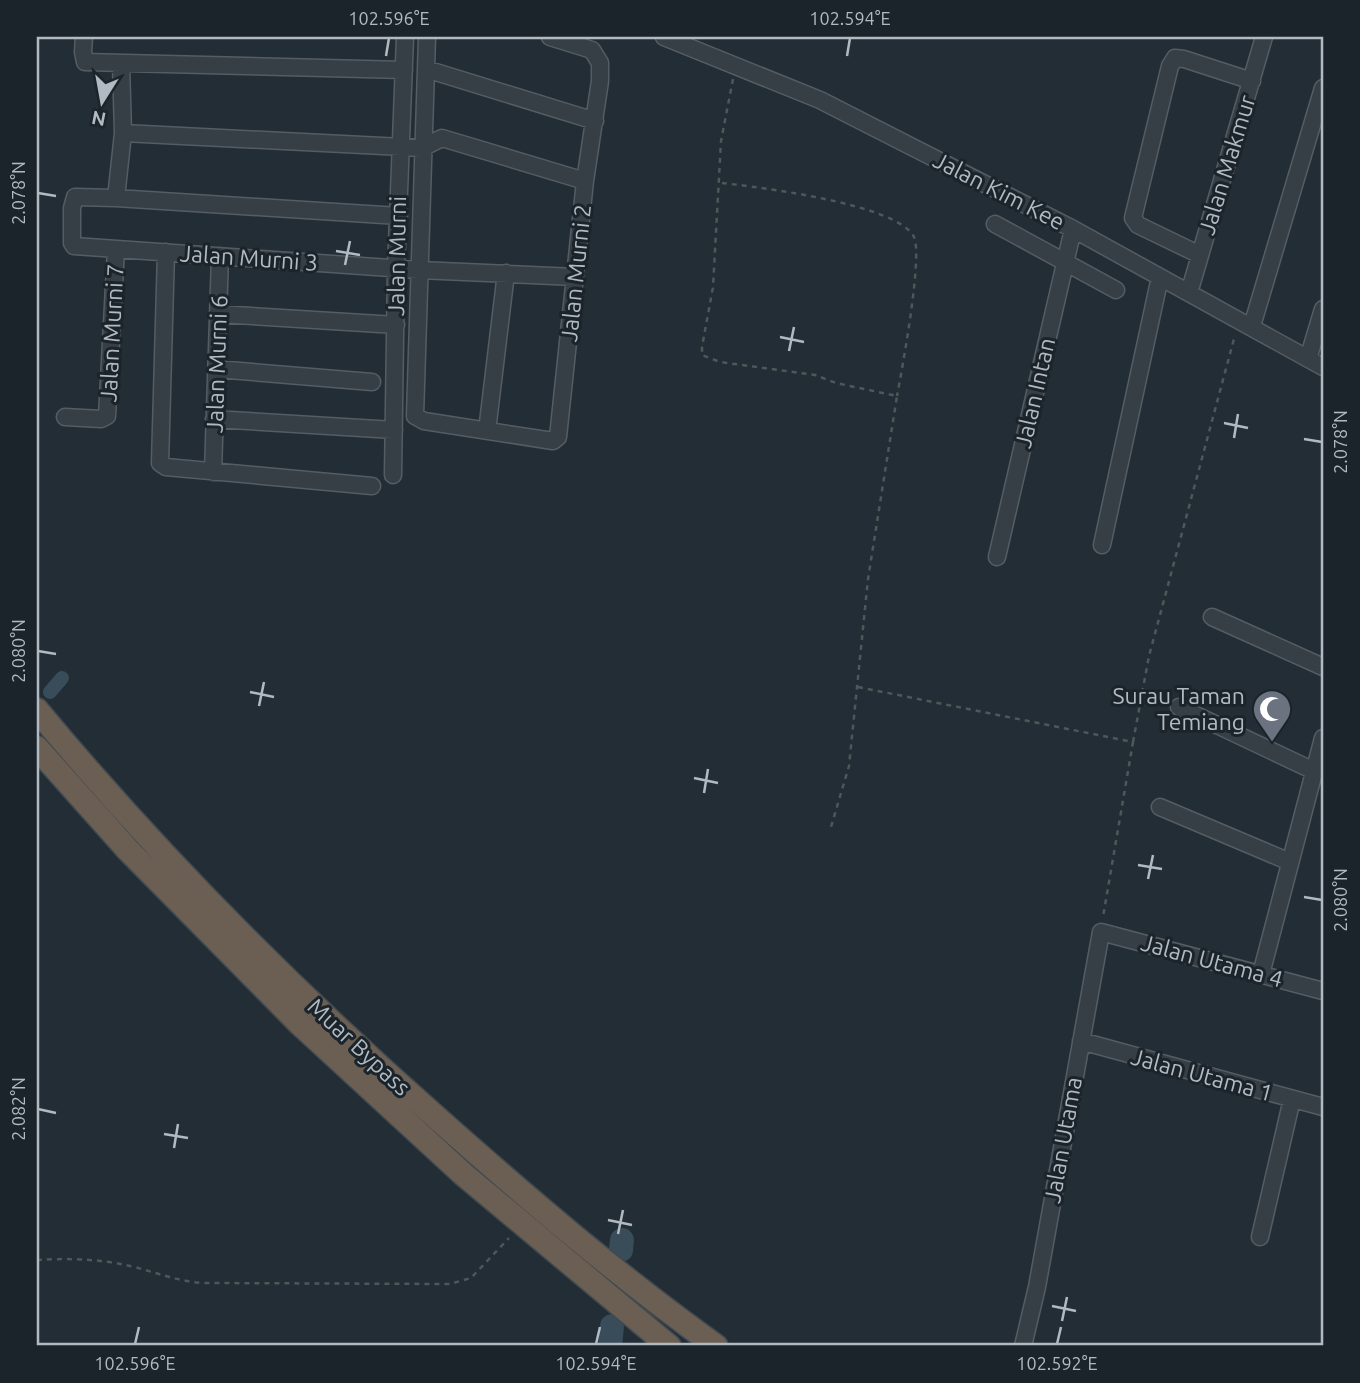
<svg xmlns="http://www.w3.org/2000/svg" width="1360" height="1383" font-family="Ubuntu,sans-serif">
<rect width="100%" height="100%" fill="#232d35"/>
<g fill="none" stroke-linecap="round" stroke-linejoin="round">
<path stroke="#384c5a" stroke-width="14" d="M50,692L62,678"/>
<path stroke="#384c5a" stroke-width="24" d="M621,1250L622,1240
M610,1346L612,1326"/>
<g stroke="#545d64" stroke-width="19">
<path id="minor" d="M84,37L83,52L85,62L404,70
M427,37L415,416L424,421L553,441L558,437L585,181L600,81V63L592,50L550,37
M664,37L820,100L1073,229L1323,367
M121,65L123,133L116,198L75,197L72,208V243L74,246L419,270L575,277
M426,69L595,121
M123,133L422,148L442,138L585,181
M116,198L399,216
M995,224L1116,290
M166,252L160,463L166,467L372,486
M1200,255L1138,225L1133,218L1170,66L1175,58L1184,59L1252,81
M1189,293L1264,37
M218,314L396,325
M1252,326L1323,88
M1308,359L1323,309
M216,369L372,382
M65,417L101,419L107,416L116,249
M214,419L394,430
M487,431L506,273
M213,472L220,256
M393,475L396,269L405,37
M1102,545L1160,277
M997,557L1073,229
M1212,617L1323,667
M1179,707L1314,771
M1160,807L1290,862
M1261,974L1323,738
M1081,1041L1323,1107
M1260,1237L1292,1099
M1023,1346L1037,1287L1101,932L1323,991"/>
</g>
<g stroke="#414a50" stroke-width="26">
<path id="highway" d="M37,710C159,857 294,992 437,1118C527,1198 618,1276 716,1346
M37,748L128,850L300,1024L463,1174L669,1346"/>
</g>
<path stroke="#495a59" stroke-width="2.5" stroke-dasharray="5 5" stroke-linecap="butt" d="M733,79L721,141L713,287L702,347V355L720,362L815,375L836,383L897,396L868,579L849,766L831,827
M722,183C758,187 898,204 914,237C923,256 902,370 897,396
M858,687L1133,742L1103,917
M1133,742L1149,656L1235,335
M37,1260C67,1258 101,1259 130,1266C156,1272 178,1282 205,1283L450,1284L471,1278L509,1238"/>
<use href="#minor" stroke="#363f46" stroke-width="16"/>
<use href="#highway" stroke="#6b5f54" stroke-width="23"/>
</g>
<path fill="none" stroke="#b1bac2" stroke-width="2.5" d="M386,56L389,38M847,56L850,38M38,193L56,196M336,251L360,255M345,265L350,241M780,337L804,342M789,351L794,327M1224,423L1248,428M1234,438L1238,414M1304,439L1322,442M38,651L56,654M250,692L274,697M259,706L264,682M694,778L718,783M704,793L708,769M1138,865L1162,869M1148,879L1153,855M1304,897L1322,900M38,1109L56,1113M164,1134L188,1138M174,1148L178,1124M608,1220L632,1225M618,1234L623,1210M1052,1306L1076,1311M1062,1321L1067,1297M135,1344L139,1327M596,1344L600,1327M1057,1344L1061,1327"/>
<defs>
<g id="mosque-pin" transform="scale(2.0125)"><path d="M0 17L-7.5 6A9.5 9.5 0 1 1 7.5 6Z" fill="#6b7280" stroke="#1b242a"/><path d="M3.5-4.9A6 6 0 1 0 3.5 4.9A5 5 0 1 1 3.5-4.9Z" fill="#fff"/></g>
</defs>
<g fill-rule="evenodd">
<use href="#mosque-pin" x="1272" y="709"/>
</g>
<g text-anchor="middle" stroke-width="6" stroke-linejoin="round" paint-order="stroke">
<g font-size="23" fill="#b1bac2" stroke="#1b242a">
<text transform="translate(1227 165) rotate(-73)" y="8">Jalan Makmur</text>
<text transform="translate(999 191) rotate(27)" y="8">Jalan Kim Kee</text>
<text transform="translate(397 256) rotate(-89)" y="8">Jalan Murni</text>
<text transform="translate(249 258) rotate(4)" y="8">Jalan Murni 3</text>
<text transform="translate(576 273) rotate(-84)" y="8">Jalan Murni 2</text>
<text transform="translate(112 333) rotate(-87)" y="8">Jalan Murni 7</text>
<text transform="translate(217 364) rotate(-88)" y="8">Jalan Murni 6</text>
<text transform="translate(1035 393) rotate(-77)" y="8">Jalan Intan</text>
<text transform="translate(1212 961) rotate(15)" y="8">Jalan Utama 4</text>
<text transform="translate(359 1047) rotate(43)" y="8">Muar Bypass</text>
<text transform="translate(1202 1075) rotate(15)" y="8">Jalan Utama 1</text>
<text transform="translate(1063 1140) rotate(-80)" y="8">Jalan Utama</text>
</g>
<g font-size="23" fill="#b1bac2" stroke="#1b242a" text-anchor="end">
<text x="1245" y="704">Surau Taman<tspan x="1245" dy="26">Temiang</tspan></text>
</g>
</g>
<rect width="1360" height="1383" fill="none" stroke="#1b242a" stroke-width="77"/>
<g transform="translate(102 102) rotate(191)" stroke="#1b242a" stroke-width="5" paint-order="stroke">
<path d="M0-5L12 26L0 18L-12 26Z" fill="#b1bac2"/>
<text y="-10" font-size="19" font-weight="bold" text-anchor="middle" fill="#b1bac2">N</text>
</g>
<rect x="38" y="38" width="1284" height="1306" fill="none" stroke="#b1bac2" stroke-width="2.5"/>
<g font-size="18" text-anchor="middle" fill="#b1bac2">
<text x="389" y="25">102.596°E</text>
<text x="850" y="25">102.594°E</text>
<text transform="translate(19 193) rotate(-90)" y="6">2.078°N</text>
<text transform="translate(1341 442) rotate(-90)" y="6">2.078°N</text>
<text transform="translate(19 651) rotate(-90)" y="6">2.080°N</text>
<text transform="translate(1341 900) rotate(-90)" y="6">2.080°N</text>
<text transform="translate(19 1109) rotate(-90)" y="6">2.082°N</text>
<text x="135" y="1370">102.596°E</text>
<text x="596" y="1370">102.594°E</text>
<text x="1057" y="1370">102.592°E</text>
</g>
</svg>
